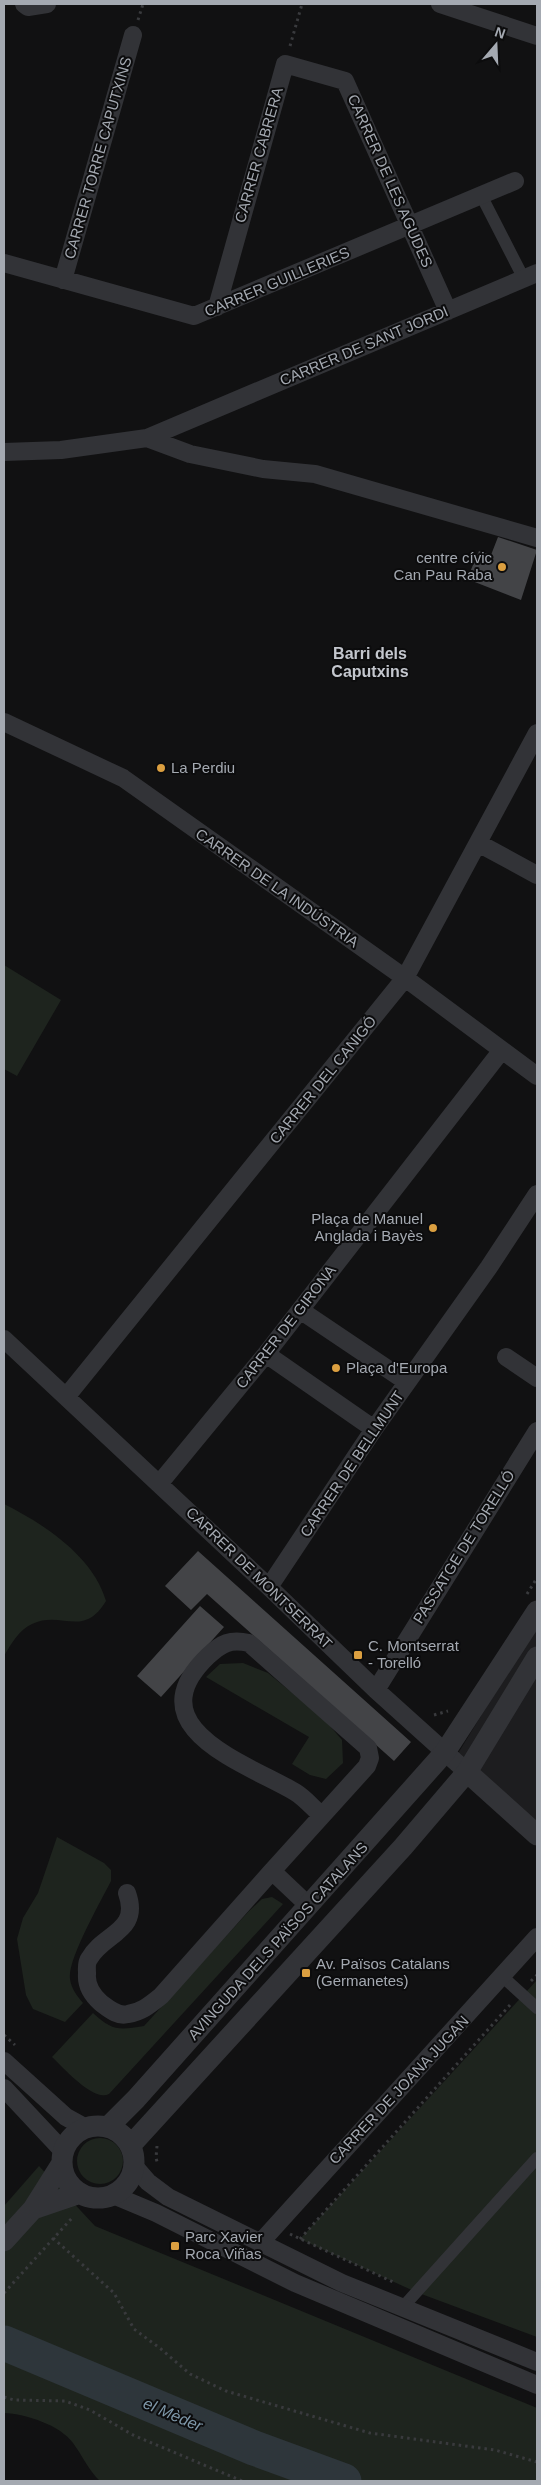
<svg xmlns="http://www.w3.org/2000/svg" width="541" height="2485" font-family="Helvetica,sans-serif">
<rect width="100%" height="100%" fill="#111112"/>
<path fill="#1d1d1f" d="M537,1624V1836L454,1760Z"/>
<path fill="#1e241e" d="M4,965L61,1000L17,1076L4,1069Z
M4,1504C44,1524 93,1556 106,1601C83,1639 62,1610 32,1624C19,1630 11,1644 4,1656Z
M243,1663L268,1673L324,1719L342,1740L343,1763L326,1779L310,1775L292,1764L309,1737L206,1677L220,1664Z
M57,1837L104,1863L111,1870V1881C101,1901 67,1960 70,1979C71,1988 77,1996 83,2003L65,2022L33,2009L26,1995L17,1939L23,1918L38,1893Z
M272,1897L283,1904L109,2094C93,2102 64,2068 52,2057L93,2013C112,2031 119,2030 144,2026L249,1911L262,1899Z
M537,1980V2337L416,2292L300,2239Z
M77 2161a23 23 0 1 1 46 0a23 23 0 1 1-46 0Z
M39,2166L95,2226L537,2408V2481H100C89,2471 82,2455 73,2443C60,2425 26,2414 4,2413V2206Z"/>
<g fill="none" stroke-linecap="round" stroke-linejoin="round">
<path stroke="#2e363b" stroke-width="35" d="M4,2343L254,2448L344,2481"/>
</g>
<path fill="#434447" d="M498,537L537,550L521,600L467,579L479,551L491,555Z
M198,1551L411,1742L394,1761L207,1594L191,1610L165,1586Z
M200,1606L224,1627L161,1697L137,1676Z"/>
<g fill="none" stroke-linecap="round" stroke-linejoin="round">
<path stroke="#393a3d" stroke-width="3" stroke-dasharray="2.5 4" stroke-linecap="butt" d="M138,20L143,4
M290,46L302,4
M527,1594L537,1578
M434,1715L448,1711
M531,1981L537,1975
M4,2035L15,2045
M157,2146L156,2158L158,2165
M290,2234L393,2282
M53,2238L114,2293L134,2329L161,2349L190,2374L226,2391L370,2433L495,2450L537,2462
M300,2239L510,2005
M4,2293L72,2218
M4,2397L14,2400L65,2401L90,2410L133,2435L242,2481"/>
<path stroke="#323337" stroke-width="12" d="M481,195L524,279
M503,1977L537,2008
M403,2307L537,2158"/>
<path stroke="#323337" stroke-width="18" d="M24,4L28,7L47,4
M440,4L537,36
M4,263L194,316L515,181
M63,280L133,35
M217,307L285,64L345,81L448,311
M147,438L190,454L263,469L315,474L537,538
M4,452L61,450L147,438L537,273
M4,722L123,778L405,978L537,1076
M478,843L537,875
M300,1310L407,1382
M4,1339L269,1587L376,1690L467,1772
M266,1354L374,1429
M506,1357L537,1378
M66,1397L405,978L537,733
M159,1484L266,1354L502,1050
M269,1587L374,1429L489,1267L537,1194
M376,1690L537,1431
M127,1893C141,1932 103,1933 89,1959C86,1963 87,1969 87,1974C86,1986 92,1995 101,2003C109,2009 118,2017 128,2014C142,2012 151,2004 161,1996L272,1871
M309,1906L272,1871L367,1766L370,1758L368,1748L249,1643C230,1639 222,1643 208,1656C133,1728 248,1764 295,1792C305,1798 313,1808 321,1815
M4,2061L66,2117L86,2128
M4,2088L63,2151
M135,2167L148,2182L168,2197L342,2283L537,2362
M113,2195L156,2213L295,2283L537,2385
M260,2243L537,1937"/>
<path stroke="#323337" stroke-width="21" d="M467,1772L537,1835
M62 2162a36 36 0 1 1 72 0a36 36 0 1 1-72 0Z
M108,2127L136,2099L445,1752L537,1611
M131,2145L403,1847L467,1772L537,1657
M33,2209L80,2193
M4,2241L33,2209L62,2163"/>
</g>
<g fill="#db9f40" stroke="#0c0c0d" stroke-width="2">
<circle cx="502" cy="567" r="5"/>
<circle cx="161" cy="768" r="5"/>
<circle cx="433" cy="1228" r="5"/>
<circle cx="336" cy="1368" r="5"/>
<rect x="353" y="1650" width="10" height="10" rx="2.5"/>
<rect x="301" y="1968" width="10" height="10" rx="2.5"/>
<rect x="170" y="2241" width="10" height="10" rx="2.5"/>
</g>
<g text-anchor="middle" stroke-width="4" stroke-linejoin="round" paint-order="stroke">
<g font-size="15" fill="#a4a9b1" stroke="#0c0c0d">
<text transform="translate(259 155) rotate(-74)" y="5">CARRER CABRERA</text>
<text transform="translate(98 158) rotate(-74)" y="5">CARRER TORRE CAPUTXINS</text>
<text transform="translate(390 181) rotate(66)" y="5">CARRER DE LES AGUDES</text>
<text transform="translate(277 282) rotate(-23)" y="5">CARRER GUILLERIES</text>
<text transform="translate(364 346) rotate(-23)" y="5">CARRER DE SANT JORDI</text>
<text transform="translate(277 888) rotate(35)" y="5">CARRER DE LA INDÚSTRIA</text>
<text transform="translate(323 1080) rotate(-51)" y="5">CARRER DEL CANIGÓ</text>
<text transform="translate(286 1327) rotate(-52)" y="5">CARRER DE GIRONA</text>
<text transform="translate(352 1464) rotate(-56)" y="5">CARRER DE BELLMUNT</text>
<text transform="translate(464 1547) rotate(-58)" y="5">PASSATGE DE TORELLÓ</text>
<text transform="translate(259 1578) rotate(44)" y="5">CARRER DE MONTSERRAT</text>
<text transform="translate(278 1941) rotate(-48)" y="5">AVINGUDA DELS PAÏSOS CATALANS</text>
<text transform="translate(399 2090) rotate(-47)" y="5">CARRER DE JOANA JUGAN</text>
</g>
<g font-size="15" fill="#a4a9b1" stroke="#0c0c0d" text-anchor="start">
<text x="492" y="563" text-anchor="end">centre cívic<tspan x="492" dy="17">Can Pau Raba</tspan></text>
<text x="171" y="773">La Perdiu</text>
<text x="423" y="1224" text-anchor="end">Plaça de Manuel<tspan x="423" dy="17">Anglada i Bayès</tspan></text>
<text x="346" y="1373">Plaça d'Europa</text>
<text x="368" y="1651">C. Montserrat<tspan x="368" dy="17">- Torelló</tspan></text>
<text x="316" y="1969">Av. Països Catalans<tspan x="316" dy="17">(Germanetes)</tspan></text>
<text x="185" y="2242">Parc Xavier<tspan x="185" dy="17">Roca Viñas</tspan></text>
</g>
<g font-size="16" font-weight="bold" fill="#c4c7ce" stroke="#0c0c0d">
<text x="370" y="659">Barri dels<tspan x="370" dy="18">Caputxins</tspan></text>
</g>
<g font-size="16" font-style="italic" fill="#7e97a9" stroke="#0c0c0d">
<text transform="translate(173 2414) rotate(23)" y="6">el Mèder</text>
</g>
</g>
<rect width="541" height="2485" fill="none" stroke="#a4a9b1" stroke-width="10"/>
<g transform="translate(496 45) rotate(19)" stroke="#0c0c0d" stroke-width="4" paint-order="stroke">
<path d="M0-4L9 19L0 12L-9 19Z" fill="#a4a9b1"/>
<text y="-8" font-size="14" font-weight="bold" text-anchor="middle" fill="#a4a9b1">N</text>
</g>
</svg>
